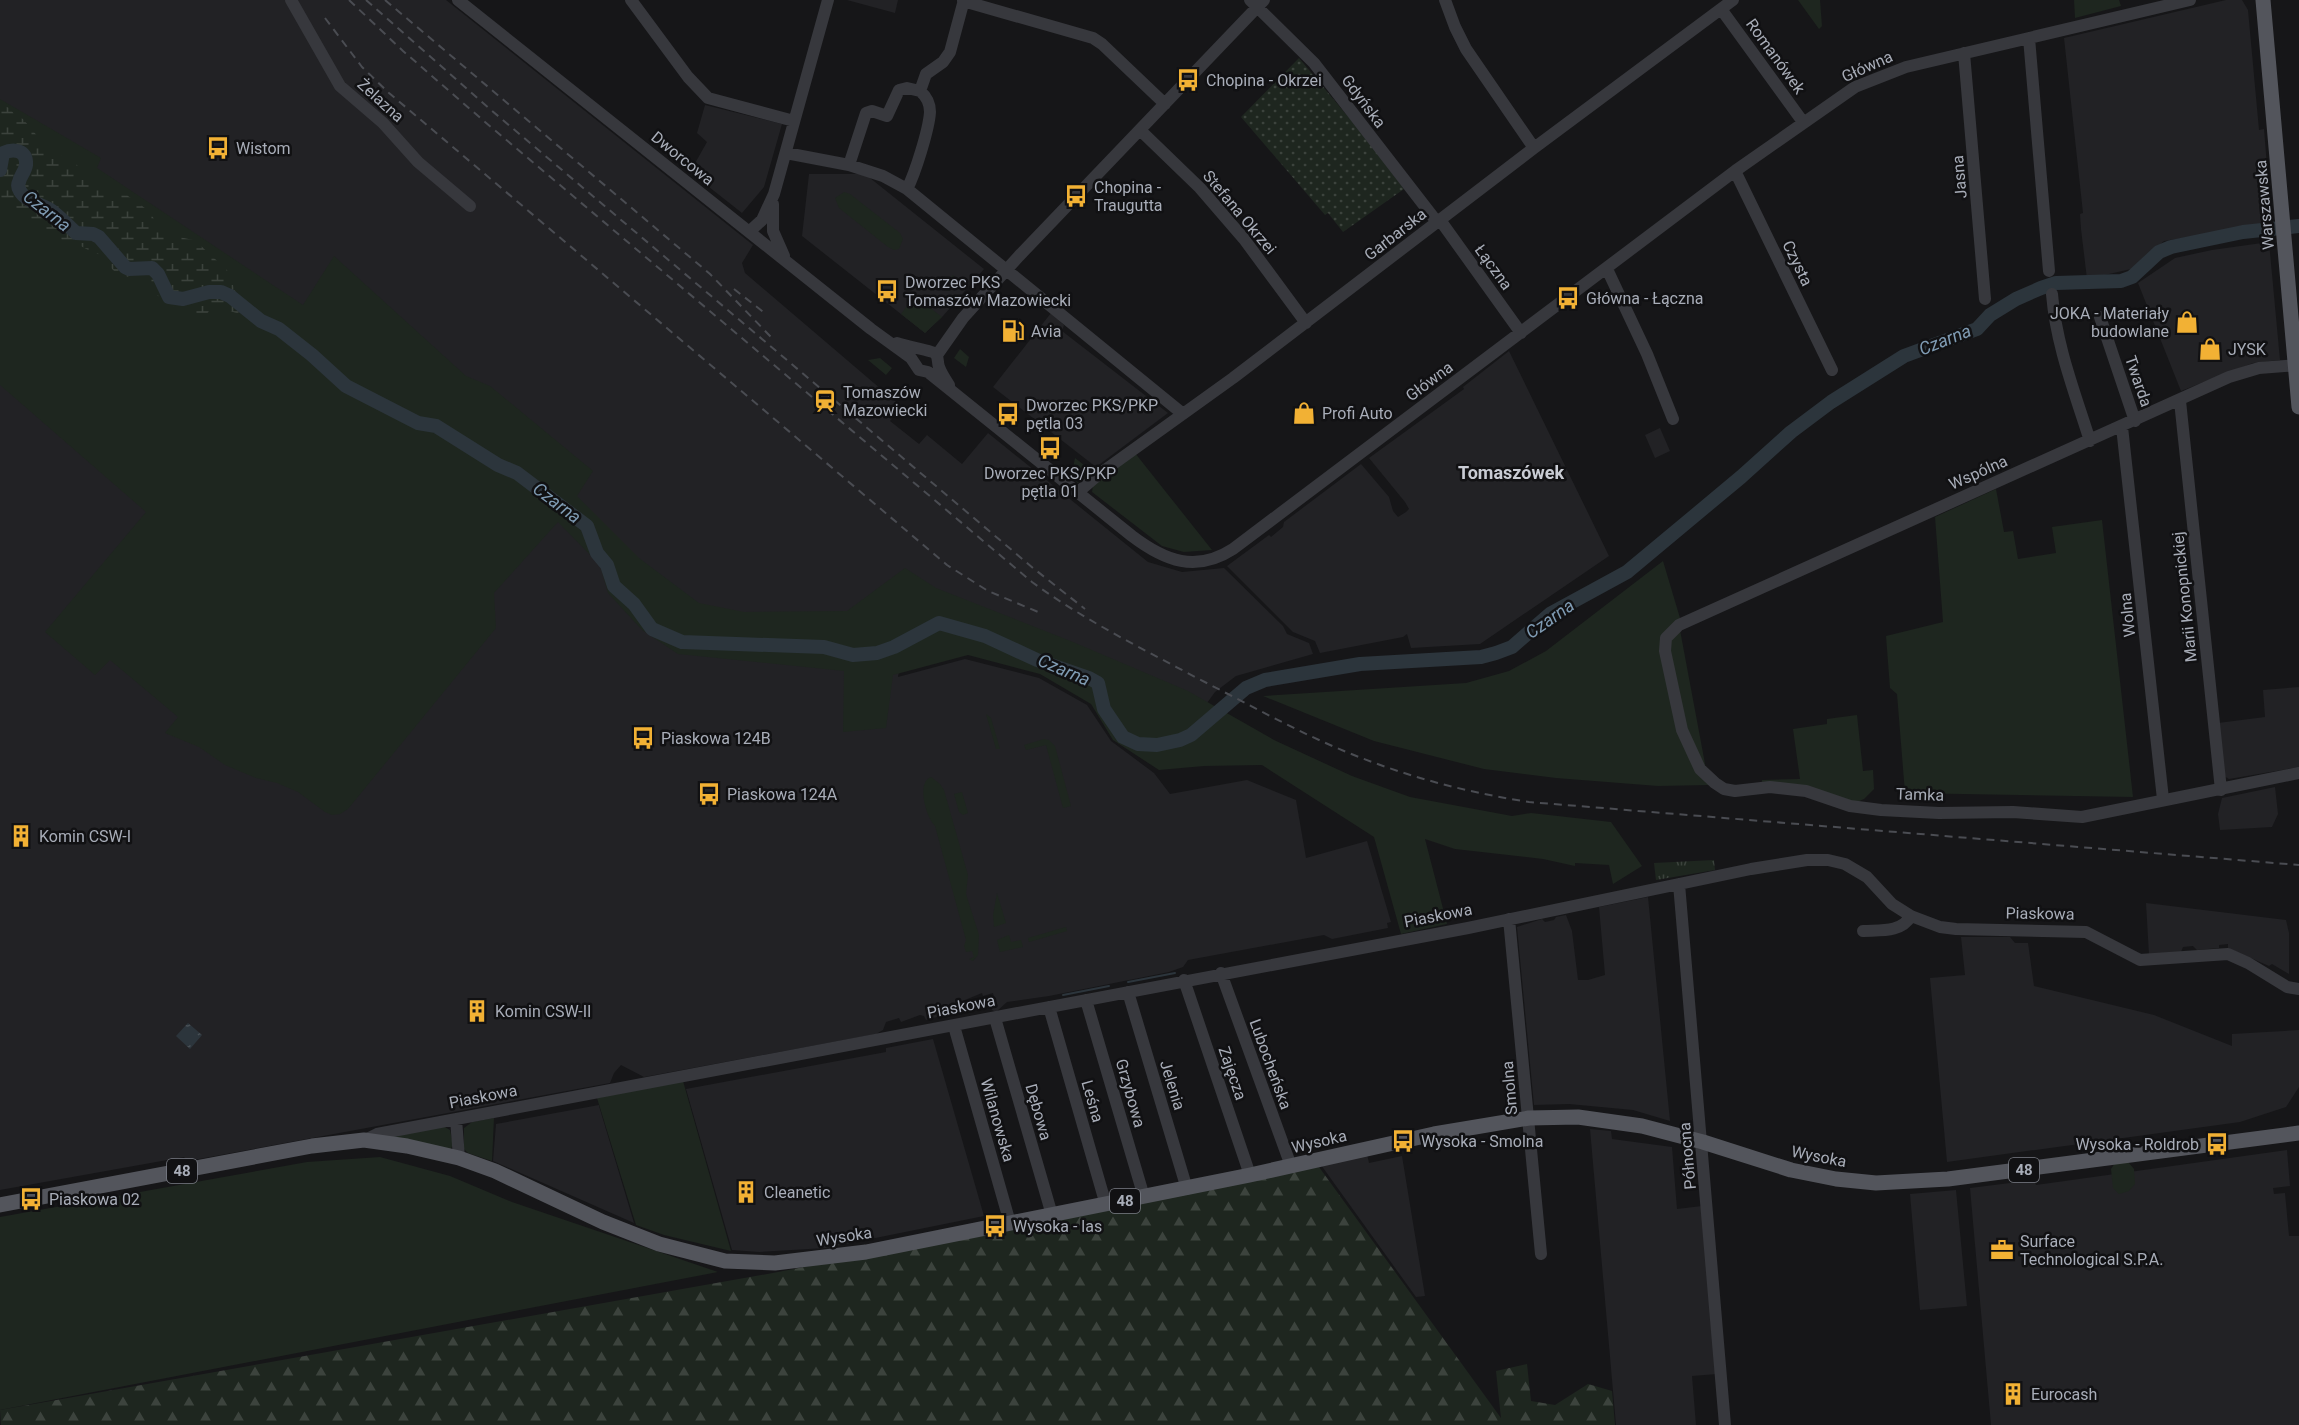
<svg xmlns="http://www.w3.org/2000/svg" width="2299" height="1425" font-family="Roboto,sans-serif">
<defs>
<pattern id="forest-firs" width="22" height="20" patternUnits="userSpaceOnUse" patternTransform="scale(1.5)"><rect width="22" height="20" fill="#1e261f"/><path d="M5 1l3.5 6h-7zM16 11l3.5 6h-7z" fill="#3c433d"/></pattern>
<pattern id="wetland-marsh" width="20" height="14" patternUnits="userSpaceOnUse" patternTransform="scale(1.5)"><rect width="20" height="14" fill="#1e261f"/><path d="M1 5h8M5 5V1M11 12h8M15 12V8" fill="none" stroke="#3c433d"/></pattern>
<pattern id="park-tufts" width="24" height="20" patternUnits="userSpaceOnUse" patternTransform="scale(1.5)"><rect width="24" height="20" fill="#1e261f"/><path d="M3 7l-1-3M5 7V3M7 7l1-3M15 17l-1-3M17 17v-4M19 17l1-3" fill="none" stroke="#3c433d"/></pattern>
<pattern id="garden-dots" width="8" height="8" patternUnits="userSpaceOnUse" patternTransform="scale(1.5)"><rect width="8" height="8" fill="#1e261f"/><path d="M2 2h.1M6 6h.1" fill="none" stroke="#3c433d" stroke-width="1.8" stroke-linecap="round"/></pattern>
<pattern id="water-ripples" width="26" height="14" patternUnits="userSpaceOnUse" patternTransform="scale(1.5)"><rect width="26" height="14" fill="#2c353c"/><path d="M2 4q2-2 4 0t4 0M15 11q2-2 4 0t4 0" fill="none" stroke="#485056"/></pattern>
</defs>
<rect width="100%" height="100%" fill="#161618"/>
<path fill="#222225" d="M0,0H446L753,245L742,263L745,273L902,407L890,421L919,444L927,435L962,464L988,433L1148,562L1182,572L1224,568L1283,626L1287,634L1309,643L1313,654L1236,676L1215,692L1199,714L1114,711L913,580L898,677L965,659L1039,678L1087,705L1111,741L1154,773L1170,794L1247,780L1296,800L1306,858L1367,841L1391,922L1387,923L1388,928L1332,939L1324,935L1188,960L1183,967L1169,972L1049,996L1007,1002L996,1012L992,1010L989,999L994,998L993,993L983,996L982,993L960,1002L962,1010L926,1020L924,1016L920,1015L901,1022L899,1018L886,1022L883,1030L876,1034L644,1077L621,1065L614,1073L610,1083L188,1161L184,1157L0,1190Z
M847,0H898L895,13Z
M2226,0H2242L2248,10L2259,130L2264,129L2271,216L2265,225L2164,241L2131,269L2087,279L2081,229L2080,214L2083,213L2064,38Z
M705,105L782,124L764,187L742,213L690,172L707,142L697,133Z
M809,174H865L984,269L943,316L925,333L802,236Z
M2269,242L2280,360L2253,363L2181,391L2138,283L2175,258L2212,250Z
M1051,313L1064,325L1062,331L1168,413L1096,467L993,387Z
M1509,351L1609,556L1480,644L1411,648L1407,634L1403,637L1320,653L1315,641L1293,632L1227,566L1269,535L1271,537L1283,527L1284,522L1361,464L1389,497L1393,511L1398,517L1406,512L1409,509L1405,502L1369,458L1464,389L1463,387Z
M1660,428L1670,451L1655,458L1645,435Z
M2299,687V767L2229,779L2224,776L2218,723L2265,717L2263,690Z
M2275,787L2278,814L2272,827L2220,830L2218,814L2222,798Z
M1648,897L1670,1121L1633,1110L1569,1104L1534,1105L1517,927L1542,919L1545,922L1554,920L1556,917L1566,915L1572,931L1578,980H1588L1605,975L1599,907Z
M2146,903L2286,920L2289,933V974L2272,964L2269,966L2228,948V944L2219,945V948L2197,950L2193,946L2183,947L2181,952L2149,955Z
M1961,937H2010L2015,943H2028L2034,986L2154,1015L2232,1046V1034L2299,1030V1087L2286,1107L2240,1122L1947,1162L1930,978L1965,975Z
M933,1039L984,1216L826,1248L759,1252L732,1250L686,1089L886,1052V1048Z
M599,1105V1106L634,1223L493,1161L496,1124Z
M1590,1129L1611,1131L1612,1139L1672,1147L1677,1209L1702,1206L1717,1374L1692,1376L1696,1425H1616Z
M2287,1150L2290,1186L2273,1188L2274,1194L2285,1193L2289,1236H2299V1425H1991L1970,1188L2034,1180L2036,1185Z
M1367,1154L1369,1163L1402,1156L1425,1296L1416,1297L1321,1165Z
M1956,1190L1967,1306L1920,1310L1910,1194Z"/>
<path fill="#1e261f" d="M1798,0H1820L1822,26L1819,29Z
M2074,0H2119L2121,6L2075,18Z
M0,99L101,158L97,168L303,305L334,256L466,376L490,386L593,471L577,496L639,558L699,603L744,612L847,611L905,568L936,588L1073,642L1188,691L1274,740L1352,776L1410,797L1512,816L1531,813L1611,822L1642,866L1613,884L1609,865L1575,863V866L1543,859L1455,849L1425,839L1447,924L1401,934L1374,837L1262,765L1204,766L1159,770L1113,740L1091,704L1040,674L968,655L893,675L886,728L843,732L844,671L678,654L642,630L608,593L600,565L558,522L494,593L496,628L348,809L340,814L332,815L325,812L298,792L277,783L256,778L225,765L199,747L165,733L178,717L110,660L95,675L45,632L146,512L0,385Z
M844,192L850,194L900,233L903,239L899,249L894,250L888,247L839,208L835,198Z
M953,275L956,281L954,288L948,291L940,289Z
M913,298L920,300L942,317L925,333L901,314Z
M960,349L969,357L966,367L954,358Z
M880,358L892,368L886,375L868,360Z
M1135,453L1212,550L1184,552L1162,546L1092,492L1093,485Z
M1075,458L1093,472L1078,483L1071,478Z
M1996,489L2004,532L2013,531L2018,559L2056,553L2052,527L2102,520L2133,797L1905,793L1897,694L1890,688L1886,636L1943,622L1935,517Z
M1663,561L1680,618V630L1709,785L1658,786L1556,778L1484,769L1374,741L1263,696L1466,683L1509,671L1546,651Z
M986,714L991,718L1000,749H996Z
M1857,715L1863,771L1873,770L1874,789L1864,799L1850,805L1762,785V780L1800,779L1793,729L1827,724V719Z
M1044,739L1049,740L1055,746L1071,806L1063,808L1046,745L1026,750L1024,745Z
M931,777L940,784L944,790L968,875L966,894L979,935L978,955L973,961L969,959L974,957L972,951L966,952L964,946L966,940L935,826C926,817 916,782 931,777Z
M962,792L968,813L963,815L959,812L954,794Z
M997,893L1006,923L994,927L993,915Z
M1066,927L1067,931L1029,942L1028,938Z
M1009,935L1011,942L1021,940L1023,947L1000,952L997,940Z
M683,1081L731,1251L664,1235L636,1225L597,1098Z
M494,1118L492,1161L468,1153L464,1149V1128L472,1122Z
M443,1126L450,1130L453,1145L450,1150L384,1137Z
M380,1157L450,1176L512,1202L718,1272L0,1410V1217L307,1162Z
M2128,1162L2134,1169L2135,1184L2129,1191L2119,1194L2113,1188L2111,1169L2115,1163Z"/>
<path fill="url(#forest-firs)" d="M1319,1167L1501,1418L1496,1371L1527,1364L1531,1401L1555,1405L1588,1384L1612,1391L1615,1425H1L0,1410L773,1273Z"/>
<path fill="url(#wetland-marsh)" d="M0,104L9,108L16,116L23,119L44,144L57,154L72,160L95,184L128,196L149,211L161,230L170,235L193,240L201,246L227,270L236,293L253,315C248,313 244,313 239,313C230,313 227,306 217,308C210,309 204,318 196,317C185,314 157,297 149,288C145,284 147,284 143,281C139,277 135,278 130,277C116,276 109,267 102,255L94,253L75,243L58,239L9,208L0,198Z"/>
<path fill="url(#park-tufts)" d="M1714,860L1715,870L1656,880L1654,863Z"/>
<path fill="url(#garden-dots)" d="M1299,58L1365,137L1404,189L1343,232L1328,213L1325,215L1241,117Z"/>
<path fill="url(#water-ripples)" d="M188,1023L202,1035L190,1049L176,1036Z"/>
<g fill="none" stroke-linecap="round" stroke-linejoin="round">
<path stroke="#2c353c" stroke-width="2" d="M1128,982L1175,973
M1063,995L1109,986"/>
<path stroke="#2c353c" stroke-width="14" d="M0,170L3,153C14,148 27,150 26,165C25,172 20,176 19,182C17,186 18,188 20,191C26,202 42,204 52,211C60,217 69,226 76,233L93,234L99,237L125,267L129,269L152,268L158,274L169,297L183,299L209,292H221L230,296L261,321L279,329L312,355L346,386L418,423L436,426L498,465L517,473L587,526L597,553L607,565L614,586L634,604L652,629L682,642L824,647L853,655L877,653L894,647L939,623L985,636L1037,660L1089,678L1098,683L1104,709L1123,737L1138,744L1157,745L1180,740L1191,735L1246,688L1265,680L1360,664L1481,657L1496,653L1512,647L1550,614L1627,572L1741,477L1791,432L1831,402L1904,356L1977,329L1990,315L2016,299L2041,288L2056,283L2121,281L2132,277L2159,252L2171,247L2243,232L2299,226"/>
<path stroke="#37383d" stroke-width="12" d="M291,0L340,86L383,123L418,162L470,206
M458,0L871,329L911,358L919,370L928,372L1132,536C1165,561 1196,573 1233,549L1735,171L1855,87L1906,67L2190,0
M631,0L688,77L708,98L794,121
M1250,0L1314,63L1437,222
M1445,0L1455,27L1466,49L1534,148
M963,1L1093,38L1102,44L1165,104
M1721,9L1803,122
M2029,38L2049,271
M1964,53L1985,299
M1140,130L1200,188L1244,239L1306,323
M786,153L849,165L883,176L907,189L1183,414
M849,165L866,113L872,111L887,116L899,90L907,88L920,91
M1735,171L1832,370
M907,189C915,174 929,129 930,112C930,104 926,96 920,91L926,74L943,62L950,52L964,0
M773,204V231L784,256
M1440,220L1521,333
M749,232L762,220L774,194L828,0
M1607,269L1647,354L1673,419
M2052,294C2056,345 2075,393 2090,441
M2100,317L2135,421
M897,343C904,346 933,351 935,353C939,357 937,362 939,367C941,373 945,379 949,385
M937,355L963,318L1019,256L1264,0
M2299,365L2259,368L2229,377L1679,625L1666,638L1665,651L1682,730L1700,769L1715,783L1724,789L1735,791L1770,787L1806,791L1850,806L1881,810L1939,813L2013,812L2082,817L2299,773
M2180,401L2221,790
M2122,427L2163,799
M1077,493L1098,475L1233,378L1534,148L1733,0
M1679,884L1725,1425
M1509,919L1541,1254
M1863,931C1880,930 1901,933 1911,916
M1221,973L1291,1166
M1184,980L1250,1175
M1128,992L1187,1189
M1086,1000L1144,1197
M1049,1007L1106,1205
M995,1018L1052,1215
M954,1026L1010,1223
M456,1119L459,1158
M365,1140L377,1134L1468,928L1751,869L1807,860H1828L1845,864L1867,877L1892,904L1911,916L1940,927L1956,929L2086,932L2140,960L2228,954L2248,963L2287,987L2299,989"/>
<path stroke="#53555c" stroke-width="15" d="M2263,0L2299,407
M0,1205L312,1146L364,1140L407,1146L459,1158L495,1171L603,1222L659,1244L725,1261L775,1263L866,1252L1250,1175L1434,1134L1529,1118L1578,1117L1642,1126L1703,1142L1791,1170L1836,1179L1876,1183L1948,1179L2299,1133"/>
<path stroke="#4a4c52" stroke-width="2" stroke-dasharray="8 6" stroke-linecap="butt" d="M349,0L403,51L485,122L1032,582C1084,620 1141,648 1197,678C1246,703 1294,730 1344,751C1404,776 1465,792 1529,802L2299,865
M366,0L491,110L1033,568L1085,609
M385,0L710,274L771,337
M325,18L362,67L389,93L947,565L988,591L1043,614
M734,289L766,314"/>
</g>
<defs>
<g id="bus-bare" transform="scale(1.8)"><path d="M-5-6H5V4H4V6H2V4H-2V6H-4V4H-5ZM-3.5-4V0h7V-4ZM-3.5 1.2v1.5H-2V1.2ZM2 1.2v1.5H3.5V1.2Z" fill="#f2b134" stroke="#111113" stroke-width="2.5" paint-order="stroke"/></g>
<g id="shop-bare" transform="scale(1.8)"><path d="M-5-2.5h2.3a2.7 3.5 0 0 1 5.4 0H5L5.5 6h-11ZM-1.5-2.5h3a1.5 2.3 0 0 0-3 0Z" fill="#f2b134" stroke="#111113" stroke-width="2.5" paint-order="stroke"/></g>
<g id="fuel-bare" transform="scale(1.8)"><path d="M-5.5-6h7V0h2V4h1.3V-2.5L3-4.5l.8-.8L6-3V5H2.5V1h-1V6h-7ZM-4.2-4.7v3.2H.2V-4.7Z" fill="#f2b134" stroke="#111113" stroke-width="2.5" paint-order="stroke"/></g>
<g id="station-bare" transform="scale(1.8)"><path d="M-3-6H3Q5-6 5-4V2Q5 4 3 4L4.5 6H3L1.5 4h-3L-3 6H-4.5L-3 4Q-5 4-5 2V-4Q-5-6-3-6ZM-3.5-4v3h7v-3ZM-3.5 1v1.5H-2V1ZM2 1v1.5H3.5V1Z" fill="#f2b134" stroke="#111113" stroke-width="2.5" paint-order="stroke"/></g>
<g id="building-bare" transform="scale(1.8)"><path d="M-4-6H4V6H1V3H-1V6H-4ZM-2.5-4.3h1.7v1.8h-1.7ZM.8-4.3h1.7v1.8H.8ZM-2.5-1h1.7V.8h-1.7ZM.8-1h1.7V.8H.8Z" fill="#f2b134" stroke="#111113" stroke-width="2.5" paint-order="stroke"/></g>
<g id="office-bare" transform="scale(1.8)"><path d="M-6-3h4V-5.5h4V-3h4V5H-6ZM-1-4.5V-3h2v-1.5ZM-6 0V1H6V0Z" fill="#f2b134" stroke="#111113" stroke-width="2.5" paint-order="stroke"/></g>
</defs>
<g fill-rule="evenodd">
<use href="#bus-bare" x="1188" y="80"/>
<use href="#bus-bare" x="218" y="148"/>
<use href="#bus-bare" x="1076" y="196"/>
<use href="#bus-bare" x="887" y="291"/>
<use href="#bus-bare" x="1568" y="298"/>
<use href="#shop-bare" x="2187" y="322"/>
<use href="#fuel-bare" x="1013" y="331"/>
<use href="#shop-bare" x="2210" y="349"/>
<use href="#station-bare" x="825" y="401"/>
<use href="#shop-bare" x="1304" y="413"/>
<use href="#bus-bare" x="1008" y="414"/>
<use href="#bus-bare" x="1050" y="448"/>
<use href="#bus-bare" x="643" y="738"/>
<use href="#bus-bare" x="709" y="794"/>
<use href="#building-bare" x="21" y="836"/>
<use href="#building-bare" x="477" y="1011"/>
<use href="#bus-bare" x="1403" y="1141"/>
<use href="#bus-bare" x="2217" y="1144"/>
<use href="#building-bare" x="746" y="1192"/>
<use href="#bus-bare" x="31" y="1199"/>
<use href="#bus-bare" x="995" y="1226"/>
<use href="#office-bare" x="2002" y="1250"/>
<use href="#building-bare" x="2013" y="1394"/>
</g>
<g text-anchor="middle" stroke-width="5" stroke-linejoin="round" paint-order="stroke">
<g fill="#111113" stroke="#7b7e86" stroke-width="1.5">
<rect x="2009" y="1158" width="30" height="24" rx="4.5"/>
<rect x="167" y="1159" width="30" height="24" rx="4.5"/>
<rect x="1110" y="1189" width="30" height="24" rx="4.5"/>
</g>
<g font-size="15" font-weight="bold" fill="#a8adb8">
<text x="2024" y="1175">48</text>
<text x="182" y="1176">48</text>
<text x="1125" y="1206">48</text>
</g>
<g font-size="16" fill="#a8adb8" stroke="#111113">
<text transform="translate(1776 56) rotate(54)" y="6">Romanówek</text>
<text transform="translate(1867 66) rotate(-24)" y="6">Główna</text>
<text transform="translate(381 100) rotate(42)" y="6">Żelazna</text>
<text transform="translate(1364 101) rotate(53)" y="6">Gdyńska</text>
<text transform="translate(683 158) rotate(39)" y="6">Dworcowa</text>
<text transform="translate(1959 177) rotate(-95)" y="6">Jasna</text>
<text transform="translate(2264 205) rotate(-95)" y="6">Warszawska</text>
<text transform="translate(1240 212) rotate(50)" y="6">Stefana Okrzei</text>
<text transform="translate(1395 234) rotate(-38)" y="6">Garbarska</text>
<text transform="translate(1798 263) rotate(64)" y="6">Czysta</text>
<text transform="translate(1494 267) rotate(54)" y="6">Łączna</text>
<text transform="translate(1429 381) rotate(-37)" y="6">Główna</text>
<text transform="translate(2139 381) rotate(71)" y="6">Twarda</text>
<text transform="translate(1978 472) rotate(-24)" y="6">Wspólna</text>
<text transform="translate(2184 597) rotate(-96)" y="6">Marii Konopnickiej</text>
<text transform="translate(2127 615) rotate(-96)" y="6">Wolna</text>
<text transform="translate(1920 794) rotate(2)" y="6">Tamka</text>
<text transform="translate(2040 913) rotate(1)" y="6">Piaskowa</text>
<text transform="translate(1438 915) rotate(-11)" y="6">Piaskowa</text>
<text transform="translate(961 1006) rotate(-11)" y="6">Piaskowa</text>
<text transform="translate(1271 1064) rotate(70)" y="6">Lubocheńska</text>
<text transform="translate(1233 1073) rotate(71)" y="6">Zajęcza</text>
<text transform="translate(1173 1085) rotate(73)" y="6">Jelenia</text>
<text transform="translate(1509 1088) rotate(-95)" y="6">Smolna</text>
<text transform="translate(1131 1093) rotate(74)" y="6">Grzybowa</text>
<text transform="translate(483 1096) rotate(-11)" y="6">Piaskowa</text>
<text transform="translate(1093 1101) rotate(74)" y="6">Leśna</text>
<text transform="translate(1039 1112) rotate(74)" y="6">Dębowa</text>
<text transform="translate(998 1120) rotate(74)" y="6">Wilanowska</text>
<text transform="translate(1319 1141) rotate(-13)" y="6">Wysoka</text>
<text transform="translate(1687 1156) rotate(-95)" y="6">Północna</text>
<text transform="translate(1819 1156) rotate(11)" y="6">Wysoka</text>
<text transform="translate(844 1236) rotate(-9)" y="6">Wysoka</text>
</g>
<g font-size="16" fill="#a8adb8" stroke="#111113" text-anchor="start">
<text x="1206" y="86">Chopina - Okrzei</text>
<text x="236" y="154">Wistom</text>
<text x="1094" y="193">Chopina -<tspan x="1094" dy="18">Traugutta</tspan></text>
<text x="905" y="288">Dworzec PKS<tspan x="905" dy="18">Tomaszów Mazowiecki</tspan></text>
<text x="1586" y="304">Główna - Łączna</text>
<text x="2169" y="319" text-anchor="end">JOKA - Materiały<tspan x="2169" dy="18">budowlane</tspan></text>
<text x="1031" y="337">Avia</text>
<text x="2228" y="355">JYSK</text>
<text x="843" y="398">Tomaszów<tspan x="843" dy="18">Mazowiecki</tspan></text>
<text x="1026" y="411">Dworzec PKS/PKP<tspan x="1026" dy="18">pętla 03</tspan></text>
<text x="1322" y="419">Profi Auto</text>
<text x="1050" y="479" text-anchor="middle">Dworzec PKS/PKP<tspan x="1050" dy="18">pętla 01</tspan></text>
<text x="661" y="744">Piaskowa 124B</text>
<text x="727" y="800">Piaskowa 124A</text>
<text x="39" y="842">Komin CSW-I</text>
<text x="495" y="1017">Komin CSW-II</text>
<text x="1421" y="1147">Wysoka - Smolna</text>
<text x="2199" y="1150" text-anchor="end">Wysoka - Roldrob</text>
<text x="764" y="1198">Cleanetic</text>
<text x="49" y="1205">Piaskowa 02</text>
<text x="1013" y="1232">Wysoka - las</text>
<text x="2020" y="1247">Surface<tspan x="2020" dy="18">Technological S.P.A.</tspan></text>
<text x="2031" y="1400">Eurocash</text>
</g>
<g font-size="18" font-style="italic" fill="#7f9bb3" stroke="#111113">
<text transform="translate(47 211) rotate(38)" y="6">Czarna</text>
<text transform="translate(1945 340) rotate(-22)" y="6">Czarna</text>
<text transform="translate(557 503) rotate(37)" y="6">Czarna</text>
<text transform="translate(1550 619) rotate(-35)" y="6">Czarna</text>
<text transform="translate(1064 670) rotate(23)" y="6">Czarna</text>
</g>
<g font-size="18" font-weight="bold" fill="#c9ccd4" stroke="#111113">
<text x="1511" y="479">Tomaszówek</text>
</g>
</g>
</svg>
